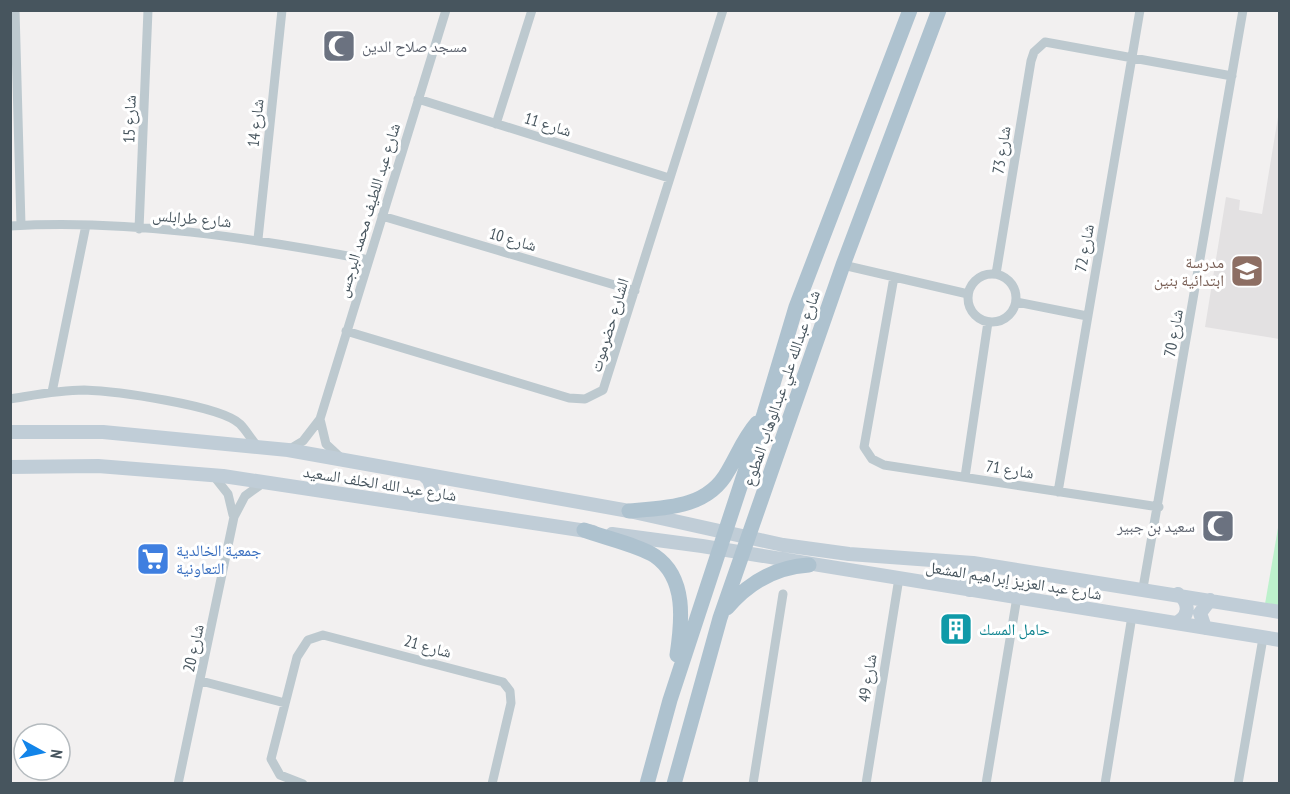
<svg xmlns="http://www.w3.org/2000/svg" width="1290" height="794" font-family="'PT Sans Narrow','Noto Naskh Arabic',sans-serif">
<rect width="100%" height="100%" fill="#f2f0f0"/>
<path fill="#e3e1e2" d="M1279,111V339L1205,327L1226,197L1240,200L1239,210L1262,214Z"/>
<path fill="#bdf1cc" d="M1279,522V606L1265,604Z"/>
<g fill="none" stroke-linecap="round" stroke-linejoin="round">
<path stroke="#bdc9cf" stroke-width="9" d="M15,10L21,225
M418,99L669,178
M496,124L532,10
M382,216L635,291
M10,226C130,219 252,238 369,260
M139,229L148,10
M258,239L282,10
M843,265L968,294
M968 298a24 24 0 1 1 48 0a24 24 0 1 1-48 0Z
M996,274L1031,61L1034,52L1045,42L1232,76
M894,277L864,447L872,459L884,465L1159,507
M1016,302L1087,316
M346,331L569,398L585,399L603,390L723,10
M52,392L86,225
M10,399C35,395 59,390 84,390C114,391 220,405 240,424C246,430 251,439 257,446
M320,419L326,444L340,457
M288,450L303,441L320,419L446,10
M213,475L228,494L233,515
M965,477L988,322
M1058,492L1140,10
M1143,588L1243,10
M201,681L285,703
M178,784L234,517L245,496L263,483
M303,784L280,775L271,759L297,657L308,640L323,635L503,682L510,691L511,703L492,784
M753,784L783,594
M866,784L899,578
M986,784L1017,597
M1105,784L1132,616
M1238,784L1263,638"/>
<path stroke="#c0cdd7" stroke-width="14" d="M10,432H103L288,450L629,511L783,545L849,554L973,563L1280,612
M10,467L98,466L223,476L593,532
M420,506L426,503L433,492L429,480L424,475
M612,534L702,546L1280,640
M969,590L962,575L973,563
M1175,623C1189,618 1191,603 1178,594
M1205,628L1200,613L1210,600"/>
<path stroke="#aec2cf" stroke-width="15" d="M629,511C666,508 708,508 728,471C738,454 744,438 757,423
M584,530C602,537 641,546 655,556C687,578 682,622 677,655
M727,608C749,582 775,567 809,565
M647,784L670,700L764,414L796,307L910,10
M674,784L720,618L843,265L939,10"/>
</g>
<defs>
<g id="mosque-square" transform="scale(1.725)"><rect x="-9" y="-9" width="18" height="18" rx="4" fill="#6b7280" stroke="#fff"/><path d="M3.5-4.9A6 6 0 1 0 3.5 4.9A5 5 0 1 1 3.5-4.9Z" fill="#fff"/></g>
<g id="school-square" transform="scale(1.725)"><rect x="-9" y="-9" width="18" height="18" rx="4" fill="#8d6e63" stroke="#fff"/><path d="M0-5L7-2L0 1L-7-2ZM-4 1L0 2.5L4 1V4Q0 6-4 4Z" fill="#fff"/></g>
<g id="supermarket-square" transform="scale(1.725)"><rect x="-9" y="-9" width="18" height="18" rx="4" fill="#3f7fe0" stroke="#fff"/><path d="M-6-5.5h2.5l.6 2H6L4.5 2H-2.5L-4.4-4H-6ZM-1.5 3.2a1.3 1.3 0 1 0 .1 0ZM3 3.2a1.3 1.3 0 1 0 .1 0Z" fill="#fff"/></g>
<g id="building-square" transform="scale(1.725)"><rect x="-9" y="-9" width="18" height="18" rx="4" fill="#0f9aa8" stroke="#fff"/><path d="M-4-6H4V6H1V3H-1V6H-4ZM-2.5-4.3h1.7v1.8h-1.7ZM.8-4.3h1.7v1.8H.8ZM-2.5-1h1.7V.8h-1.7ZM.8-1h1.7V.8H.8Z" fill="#fff"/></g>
</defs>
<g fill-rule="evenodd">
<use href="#mosque-square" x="339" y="46"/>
<use href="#school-square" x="1247" y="271"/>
<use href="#mosque-square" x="1218" y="526"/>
<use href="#supermarket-square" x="153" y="559"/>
<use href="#building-square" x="956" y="629"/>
</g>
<g text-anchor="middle" stroke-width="6" stroke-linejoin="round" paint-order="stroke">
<g font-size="16" fill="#5b616d" stroke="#fff" text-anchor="start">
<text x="362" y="52">مسجد صلاح الدين</text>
<text x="1195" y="532" text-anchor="end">سعيد بن جبير</text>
</g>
<g font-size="16" fill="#47555e" stroke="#fff">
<text transform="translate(129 119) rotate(-88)" y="6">شارع 15</text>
<text transform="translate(255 123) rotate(-84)" y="6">شارع 14</text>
<text transform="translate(548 124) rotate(17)" y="6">شارع 11</text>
<text transform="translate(1001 150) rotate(-81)" y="6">شارع 73</text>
<text transform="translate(368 210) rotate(-73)" y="6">شارع عبد اللطيف محمد البرجس</text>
<text transform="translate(192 218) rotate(5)" y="6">شارع طرابلس</text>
<text transform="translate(513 239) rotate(16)" y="6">شارع 10</text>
<text transform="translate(1084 248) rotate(-80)" y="6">شارع 72</text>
<text transform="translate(609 325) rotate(-73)" y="6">الشارع حضرموت</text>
<text transform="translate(1173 333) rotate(-80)" y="6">شارع 70</text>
<text transform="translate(781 388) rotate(-71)" y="6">شارع عبدالله علي عبدالوهاب المطوع</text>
<text transform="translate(1010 469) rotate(9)" y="6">شارع 71</text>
<text transform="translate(380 483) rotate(9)" y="6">شارع عبد الله الخلف السعيد</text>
<text transform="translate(1014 580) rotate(9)" y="6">شارع عبد العزيز إبراهيم المشعل</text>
<text transform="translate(428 646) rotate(15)" y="6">شارع 21</text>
<text transform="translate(193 648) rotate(-78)" y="6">شارع 20</text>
<text transform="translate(867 678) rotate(-81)" y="6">شارع 49</text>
</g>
<g font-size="16" fill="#785e54" stroke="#fff" text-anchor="end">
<text x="1224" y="268">مدرسة<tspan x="1224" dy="18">ابتدائية بنين</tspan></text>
</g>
<g font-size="16" fill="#366cbe" stroke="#fff" text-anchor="start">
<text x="176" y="556">جمعية الخالدية<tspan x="176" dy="18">التعاونية</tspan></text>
</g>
<g font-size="16" fill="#0d838f" stroke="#fff" text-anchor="start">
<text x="979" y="635">حامل المسك</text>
</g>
</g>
<rect width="1290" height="794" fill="none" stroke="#47555e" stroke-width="24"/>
<g transform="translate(42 752) rotate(98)"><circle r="28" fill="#ffffff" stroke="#b5bbbf" stroke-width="1.5"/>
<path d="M0-4.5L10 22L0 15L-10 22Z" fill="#1284e9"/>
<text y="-9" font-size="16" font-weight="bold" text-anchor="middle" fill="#47555e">N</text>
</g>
</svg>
